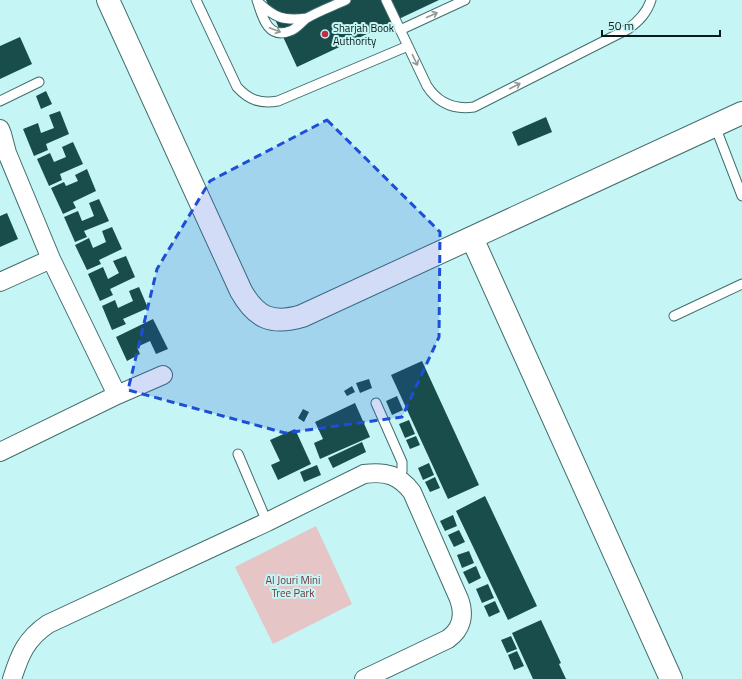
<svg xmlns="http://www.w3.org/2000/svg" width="742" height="679" font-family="'Titillium Web',sans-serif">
<rect width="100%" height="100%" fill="#c5f5f4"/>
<path fill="#e5c5c6" d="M316,526L352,604L273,644L235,567Z"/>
<path fill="#194d4c" d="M266,0H439L297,67Z
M20,37L32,64L0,79V46Z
M46,91L52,104L41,109L36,96Z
M60,111L69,134L46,144L48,150L34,156L23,129L38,123L41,133L54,128L49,115Z
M546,117L552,132L518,146L512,132Z
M73,142L83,164L60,174L62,180L49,186L37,159L50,153L54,162L66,157L62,147Z
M87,169L96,191L73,202L76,208L63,214L51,188L64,182L66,186L78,181L75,175Z
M99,199L109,221L84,231L87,237L75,242L64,217L78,211L82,221L94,216L89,203Z
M7,213L18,239L0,247V216Z
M112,227L122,249L99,260L101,264L87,270L75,245L89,238L93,248L106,242L102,231Z
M126,256L135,277L110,289L113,295L100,301L88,274L103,267L108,279L119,273L113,261Z
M139,287L148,308L123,319L126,324L112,330L102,306L115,300L118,308L133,301L129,291Z
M153,319L168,349L156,354L150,341L137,347L140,354L127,361L116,337Z
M422,361L479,485L448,499L391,375Z
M369,379L372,388L360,393L356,383Z
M352,386L355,392L347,396L344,391Z
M397,396L403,410L392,415L386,401Z
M355,403L370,437L320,459L314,443L323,439L315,422Z
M303,409L309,412L304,422L298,418Z
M409,420L415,434L405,438L399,424Z
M295,429L311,464L278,480L271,465L280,461L270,440Z
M416,436L420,445L410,449L406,440Z
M362,442L366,452L333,468L328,458Z
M429,463L434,475L423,480L418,468Z
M317,465L321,475L304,482L300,472Z
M435,477L440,488L430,492L425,482Z
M485,496L537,606L508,620L456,511Z
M453,515L457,526L445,531L440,521Z
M459,530L465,542L454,547L448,535Z
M469,551L474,563L462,568L457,555Z
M476,566L481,578L469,584L463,572Z
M488,584L494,598L482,603L476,589Z
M495,601L500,612L489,617L484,606Z
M541,620L561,663L559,664L566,679H533L512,633Z
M511,636L517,649L507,653L501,640Z
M517,651L524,666L514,670L508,655Z"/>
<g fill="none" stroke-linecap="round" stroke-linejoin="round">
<g stroke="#416e6d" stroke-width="11">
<path id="service" d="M196,0L237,87C249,100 260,104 278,101L408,46
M257,0C262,15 267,40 290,31C297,29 301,22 307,18C319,11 333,6 346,0
M386,0L427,86C438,103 453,110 474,107L628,29C639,21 647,13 651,0
M258,2C275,18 283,21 307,18
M400,30L465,0
M0,101L39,82
M715,126L742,196
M674,316L742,284
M376,403L402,462V471L398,478
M238,454L267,522"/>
</g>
<g stroke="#416e6d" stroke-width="20">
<path id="minor" d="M0,129L2,134L7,153L51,259L117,395
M0,282L51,259
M0,452L117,395L163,375
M12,679C20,654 26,639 48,624L267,522L364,474C386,471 399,475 412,492L459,599C465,615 462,629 448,639L364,679"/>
</g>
<g stroke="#416e6d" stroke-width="24">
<path id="tertiary" d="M108,0L241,291C256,318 272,325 302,316L742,113
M472,238L671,679"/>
</g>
<use href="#service" stroke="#fff" stroke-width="9"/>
<use href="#minor" stroke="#fff" stroke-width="18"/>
<use href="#tertiary" stroke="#fff" stroke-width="22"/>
</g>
<defs><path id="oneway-shaft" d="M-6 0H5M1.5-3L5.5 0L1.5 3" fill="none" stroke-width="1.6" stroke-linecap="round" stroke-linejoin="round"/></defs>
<g stroke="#909898">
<use href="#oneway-shaft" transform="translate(432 15) rotate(-24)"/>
<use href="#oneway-shaft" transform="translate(275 30) rotate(21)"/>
<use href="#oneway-shaft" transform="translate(415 60) rotate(64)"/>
<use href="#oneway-shaft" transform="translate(515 86) rotate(-27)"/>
</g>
<path fill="#1d4ed8" fill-opacity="0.2" stroke="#1d4ed8" stroke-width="3" stroke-dasharray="8 5" stroke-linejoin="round" d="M327,120L440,232L439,337L402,417L285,433L128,390L157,269L210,181Z"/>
<circle fill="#bd2c49" stroke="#c5f5f4" stroke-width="1.5" cx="325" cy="34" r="4"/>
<g text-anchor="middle" stroke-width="4" stroke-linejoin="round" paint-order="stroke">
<g font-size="11" fill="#081b1a" stroke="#c5f5f4" text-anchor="start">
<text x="333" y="32">Sharjah Book<tspan x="333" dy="13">Authority</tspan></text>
</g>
<g font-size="11" fill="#72373d" stroke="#c5f5f4">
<text x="293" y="584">Al Jouri Mini<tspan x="293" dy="13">Tree Park</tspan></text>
</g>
</g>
<path d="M602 30v6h118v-6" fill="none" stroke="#081b1a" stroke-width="2"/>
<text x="608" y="30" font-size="12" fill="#081b1a" stroke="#c5f5f4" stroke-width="3" paint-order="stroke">50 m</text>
</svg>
